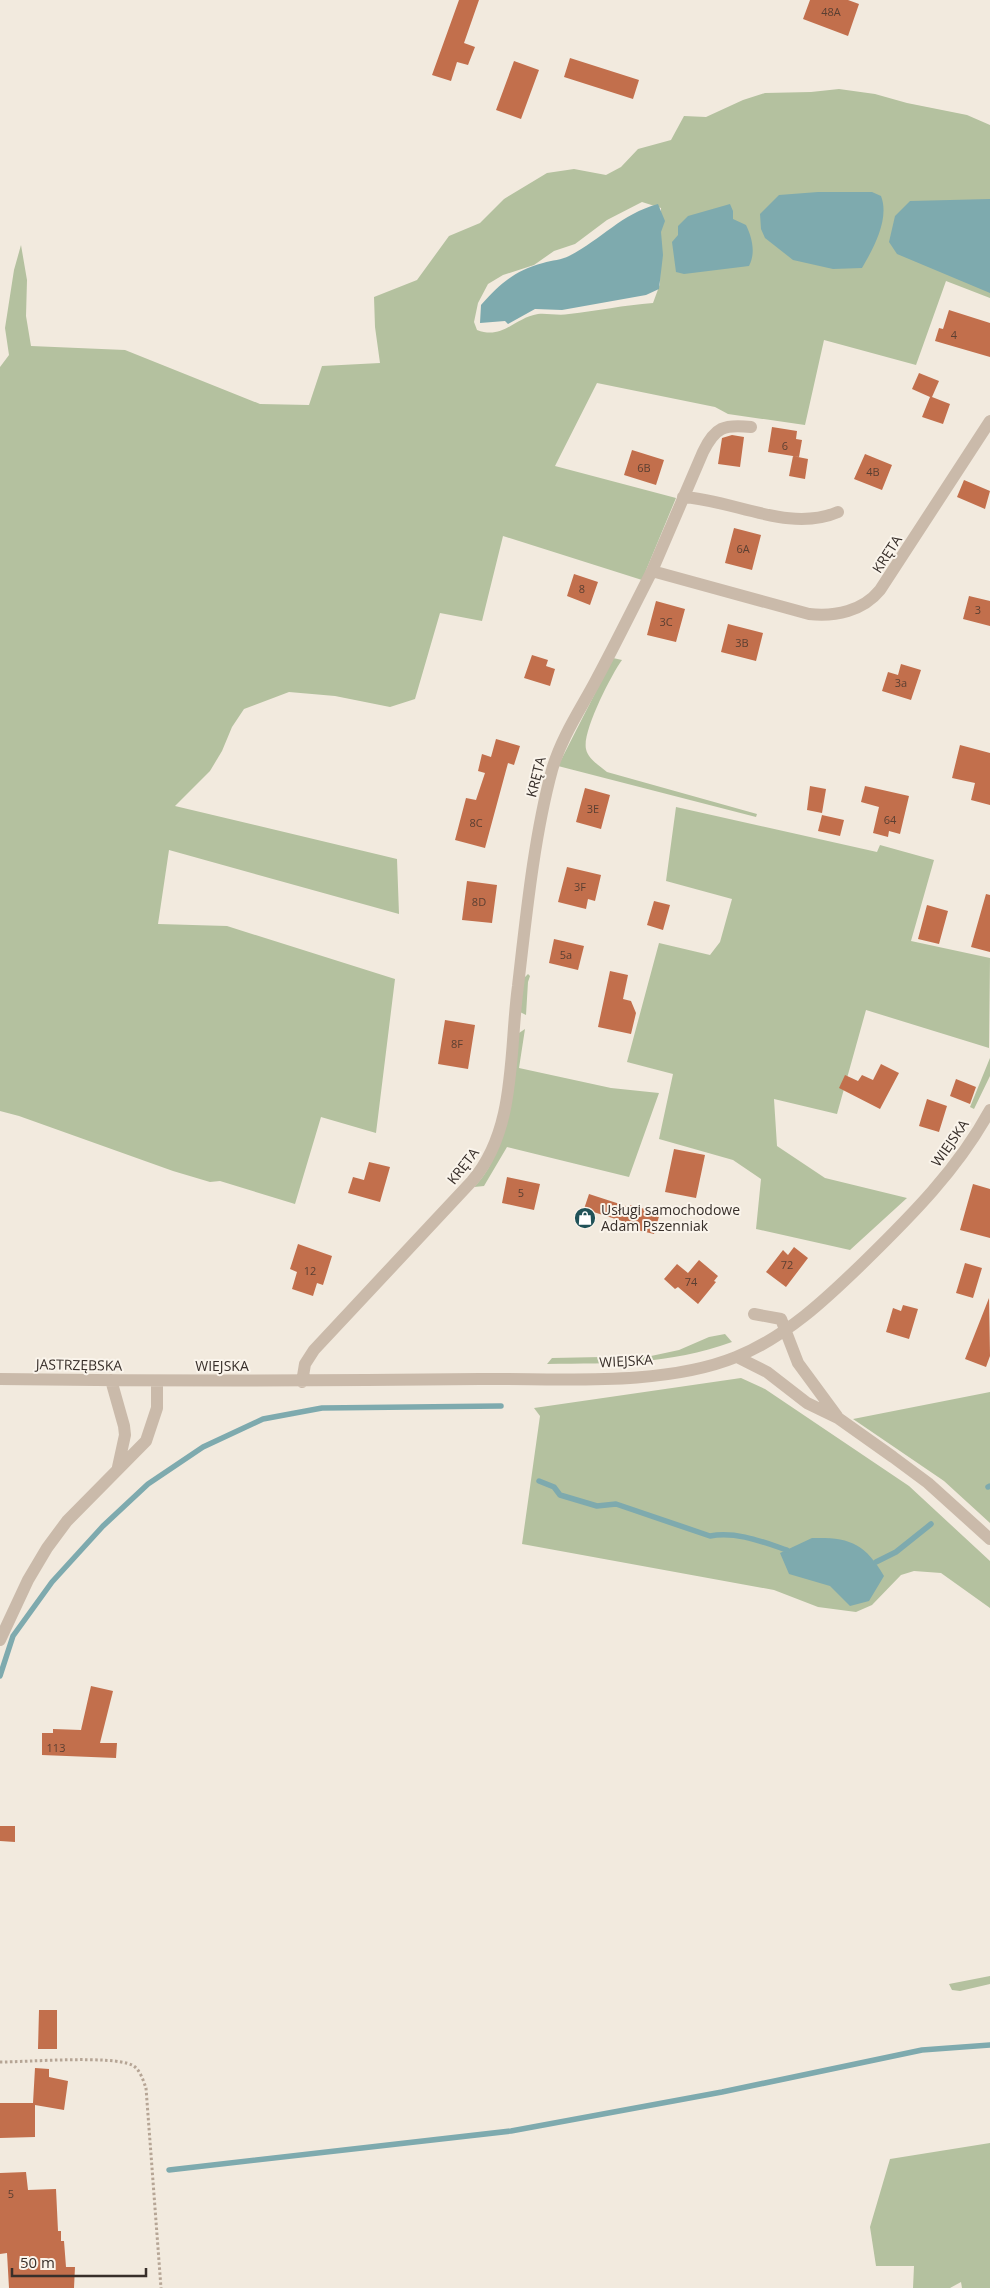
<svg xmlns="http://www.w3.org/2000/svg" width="990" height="2288" font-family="'Open Sans',sans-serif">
<rect width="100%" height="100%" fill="#f2eade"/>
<path fill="#b4c19f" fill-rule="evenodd" d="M839,89L875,94L907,103L967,115L990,125V298L946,281L916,365L824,340L805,425L728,414L715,407L597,383L555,466L676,498L642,580L503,536L482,621L440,613L415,699L390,707L335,696L289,692L244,709L232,727L222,751L210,771L175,806L397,859L399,914L169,850L158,924L227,926L395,979L376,1133L321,1117L295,1204L220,1181L210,1182L173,1171L19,1116L0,1111V367L9,355L5,328L14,270L21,245L27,280L26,316L31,346L125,350L260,404L309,405L322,366L380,363L375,327L374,297L417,280L449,236L480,223L504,199L547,173L574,169L606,175L621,167L638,149L671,140L684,116L706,117L743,100L765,93L811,92ZM642,202L661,208L660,284L653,303C624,305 597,311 569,314C559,316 547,313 538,314C514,318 503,340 477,330L474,322L478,303L488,284L503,275L534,265L554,251L575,244L607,220Z
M613,658L622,660C611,675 582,732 586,749C588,759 600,766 607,772L757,814L756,817L558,766Z
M676,807L877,852L880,845L934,860L911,941L990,958L989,1048L866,1010L837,1114L774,1099L777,1146L825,1178L907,1198L850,1250L756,1229L761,1179L733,1160L659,1139L673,1074L627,1062L659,943L710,955L720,942L732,899L666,881Z
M528,974L530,976L528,982L526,1015L520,1012L523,979Z
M525,1029L519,1068L611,1088L659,1093L629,1177L507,1147L484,1186L474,1187C509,1153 511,1080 519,1033Z
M990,1058V1076L974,1109L970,1107Z
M725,1334L732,1342C668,1365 614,1363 547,1364L552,1358L651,1356L679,1350L709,1337Z
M741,1378L765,1389L909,1486L990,1561V1608L941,1573L914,1571L901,1575L872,1605L856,1612L818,1607L774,1590L522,1544L540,1416L534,1408Z
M990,1392V1523L944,1481L853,1419Z
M990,1976V1984L960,1991L952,1990L949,1984Z
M990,2143V2288H962L961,2282L950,2288H913L914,2266H876L870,2227L890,2159Z"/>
<path fill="#7eaaae" d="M818,192H872L881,196C890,219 873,249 862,268L833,269L793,260L765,238L761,229L760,214L779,195Z
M990,199V293L897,254L889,242L895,216L910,201Z
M658,204L665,221L661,232L663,255L659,289L646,295L562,310L535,309L508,324L505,321L480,323L481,305C501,283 514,271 543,263C552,260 562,260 569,256C602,239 621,214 658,204Z
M730,204L733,211V219L746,225C752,237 756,253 749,266L684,274L676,272L672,242L678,235V226L688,216Z
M812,1538C849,1537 865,1543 884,1576L869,1601L850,1606L830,1586L789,1574L780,1553Z"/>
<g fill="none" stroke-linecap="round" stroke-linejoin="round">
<path stroke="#7eaaae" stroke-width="5.5" d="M539,1481L554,1487L560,1495L597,1506L616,1504L710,1536C736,1531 763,1542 787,1550
M988,1487L990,1486
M876,1562L896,1552L931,1524
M0,1676L13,1636L52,1582L103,1526L148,1484L203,1447L263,1419L322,1408L501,1406
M169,2170L511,2131L722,2092L922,2050L990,2045"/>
</g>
<path fill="#c26f4c" d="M459,0H479L464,43L475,47L468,65L457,62L451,81L432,75Z
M810,0H848L859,4L848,36L803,19Z
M570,58L639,80L633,99L564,77Z
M514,61L539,70L521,119L496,110Z
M949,310L990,323V357L935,341L939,328L943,329Z
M919,373L939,381L932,397L950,404L943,424L922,417L930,397L912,389Z
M772,427L797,431L796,439L802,440L799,457L768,452Z
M732,435L744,437L740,467L718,464L722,438Z
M632,450L664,460L656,485L624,475Z
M865,454L892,465L882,490L854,479Z
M793,456L808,459L805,479L789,476Z
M964,480L990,491L985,509L957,497Z
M734,528L761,535L752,570L725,563Z
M574,574L598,582L590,605L567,596Z
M969,596L990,601V626L963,619Z
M656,601L685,609L676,642L647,635Z
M728,624L763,633L756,661L721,652Z
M532,655L548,660L546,666L555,669L550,686L524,678Z
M901,664L921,670L911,700L882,691L888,672L898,675Z
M496,739L520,746L514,765L508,763L485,848L455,840L466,798L476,800L485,773L478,771L482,754L491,757Z
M960,745L990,753V805L971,800L975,783L952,778Z
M810,786L826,789L822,813L807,810Z
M865,786L909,796L900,834L889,831L888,837L873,833L879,807L861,802Z
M585,788L610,795L601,829L576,822Z
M822,815L844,820L840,836L818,831Z
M567,867L601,875L595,901L588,899L586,909L558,902Z
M467,881L497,885L492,923L462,920Z
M986,894L990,895V952L971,947Z
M654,901L670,905L663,930L647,925Z
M927,905L948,911L939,944L918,939Z
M554,939L584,946L578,970L549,963Z
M610,971L628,975L623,999L631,1001L636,1013L631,1034L598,1027Z
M445,1020L475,1025L468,1069L438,1064Z
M881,1064L899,1073L880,1109L839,1088L845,1075L858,1081L862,1075L873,1080Z
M956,1079L976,1087L970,1104L950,1096Z
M927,1099L947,1106L939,1132L919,1126Z
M674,1149L705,1155L696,1198L665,1192Z
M369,1162L390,1167L380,1202L348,1193L353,1177L364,1180Z
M507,1177L540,1184L534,1210L502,1203Z
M973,1184L990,1189V1238L960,1230Z
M589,1194L629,1207L630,1205L660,1213L654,1234L624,1227L625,1222L584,1209Z
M298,1244L332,1256L323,1285L317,1283L313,1296L292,1289L297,1272L290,1269Z
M794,1247L808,1258L786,1287L766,1272L783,1250L788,1255Z
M699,1260L718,1276L714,1281L716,1282L698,1304L678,1287L675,1289L664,1279L677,1264L688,1273Z
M965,1263L982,1268L973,1298L956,1293Z
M989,1298L990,1356L986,1367L965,1359Z
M903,1305L918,1309L909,1339L886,1332L893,1308L901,1311Z
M91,1686L113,1691L100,1743H117L116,1758L42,1755V1733H53V1729L81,1730Z
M0,1826H15V1842L0,1841Z
M39,2010H57V2049H38Z
M35,2068L49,2069V2077L68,2081L64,2110L35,2105V2137L0,2138V2103H33Z
M26,2172L28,2190L56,2189L58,2231H61V2241H64L66,2267H75L74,2288H9L7,2253L0,2254V2173Z"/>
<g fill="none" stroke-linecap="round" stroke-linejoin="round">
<path stroke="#b6a595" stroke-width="3" stroke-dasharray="2.5 2.5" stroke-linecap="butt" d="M0,2062C28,2062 110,2055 132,2065C140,2069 143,2080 146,2088L161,2288"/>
<path stroke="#cabaaa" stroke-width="12" d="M683,497C734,500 789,533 838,512
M652,571L703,452C715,427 724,424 751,427
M754,1314L781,1319L798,1363L837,1416
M737,1357L767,1372L807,1403L838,1418L893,1457L928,1483L990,1539
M0,1379C160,1381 320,1381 480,1379C559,1378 662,1387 736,1357C786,1337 826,1299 864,1262C911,1216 958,1169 990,1110
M111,1380L124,1426L125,1435L118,1467
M302,1382L305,1364L314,1350L472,1181C517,1129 509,1050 518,986C526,917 534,836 552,770C561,738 580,710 595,682C615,645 633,608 652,571L809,614C835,617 863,611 880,590L990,421
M0,1640L28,1580L47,1548L67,1521L146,1441L157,1408V1381"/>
</g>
<defs>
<g id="shop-disc" transform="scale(1.125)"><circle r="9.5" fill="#205258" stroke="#faf4eb"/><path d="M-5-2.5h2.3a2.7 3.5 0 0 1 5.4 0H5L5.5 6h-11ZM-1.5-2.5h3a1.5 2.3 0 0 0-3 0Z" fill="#fff"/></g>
</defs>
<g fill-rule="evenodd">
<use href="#shop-disc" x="585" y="1218"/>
</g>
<g text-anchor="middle" stroke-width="4" stroke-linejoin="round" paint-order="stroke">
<g font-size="11" fill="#5a3f32">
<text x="831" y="16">48A</text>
<text x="954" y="339">4</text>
<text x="785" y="450">6</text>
<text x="644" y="472">6B</text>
<text x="873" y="476">4B</text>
<text x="743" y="553">6A</text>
<text x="582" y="593">8</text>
<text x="978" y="614">3</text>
<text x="666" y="626">3C</text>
<text x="742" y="647">3B</text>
<text x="901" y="687">3a</text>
<text x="593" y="813">3E</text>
<text x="890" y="824">64</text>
<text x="476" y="827">8C</text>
<text x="580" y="891">3F</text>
<text x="479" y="906">8D</text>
<text x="566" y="959">5a</text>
<text x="457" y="1048">8F</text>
<text x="521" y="1197">5</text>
<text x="787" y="1269">72</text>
<text x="310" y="1275">12</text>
<text x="691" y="1286">74</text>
<text x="56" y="1752">113</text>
<text x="11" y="2198">5</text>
</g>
<g font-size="14" fill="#382f2a" stroke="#faf4eb">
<text transform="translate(887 554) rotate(-57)" y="5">KRĘTA</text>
<text transform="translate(536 777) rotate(-76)" y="5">KRĘTA</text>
<text transform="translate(950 1143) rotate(-55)" y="5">WIEJSKA</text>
<text transform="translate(463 1166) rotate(-52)" y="5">KRĘTA</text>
<text transform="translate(626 1361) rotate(-3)" y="5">WIEJSKA</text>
<text transform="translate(79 1365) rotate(1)" y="5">JASTRZĘBSKA</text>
<text x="222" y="1371">WIEJSKA</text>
</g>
<g font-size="14" fill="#382f2a" stroke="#faf4eb" text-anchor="start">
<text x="601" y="1215">Usługi samochodowe<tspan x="601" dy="16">Adam Pszenniak</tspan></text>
</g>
</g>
<path d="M12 2268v8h134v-8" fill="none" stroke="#382f2a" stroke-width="2.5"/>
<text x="20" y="2268" font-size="15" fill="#382f2a" stroke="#faf4eb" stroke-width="4" paint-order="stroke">50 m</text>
</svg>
